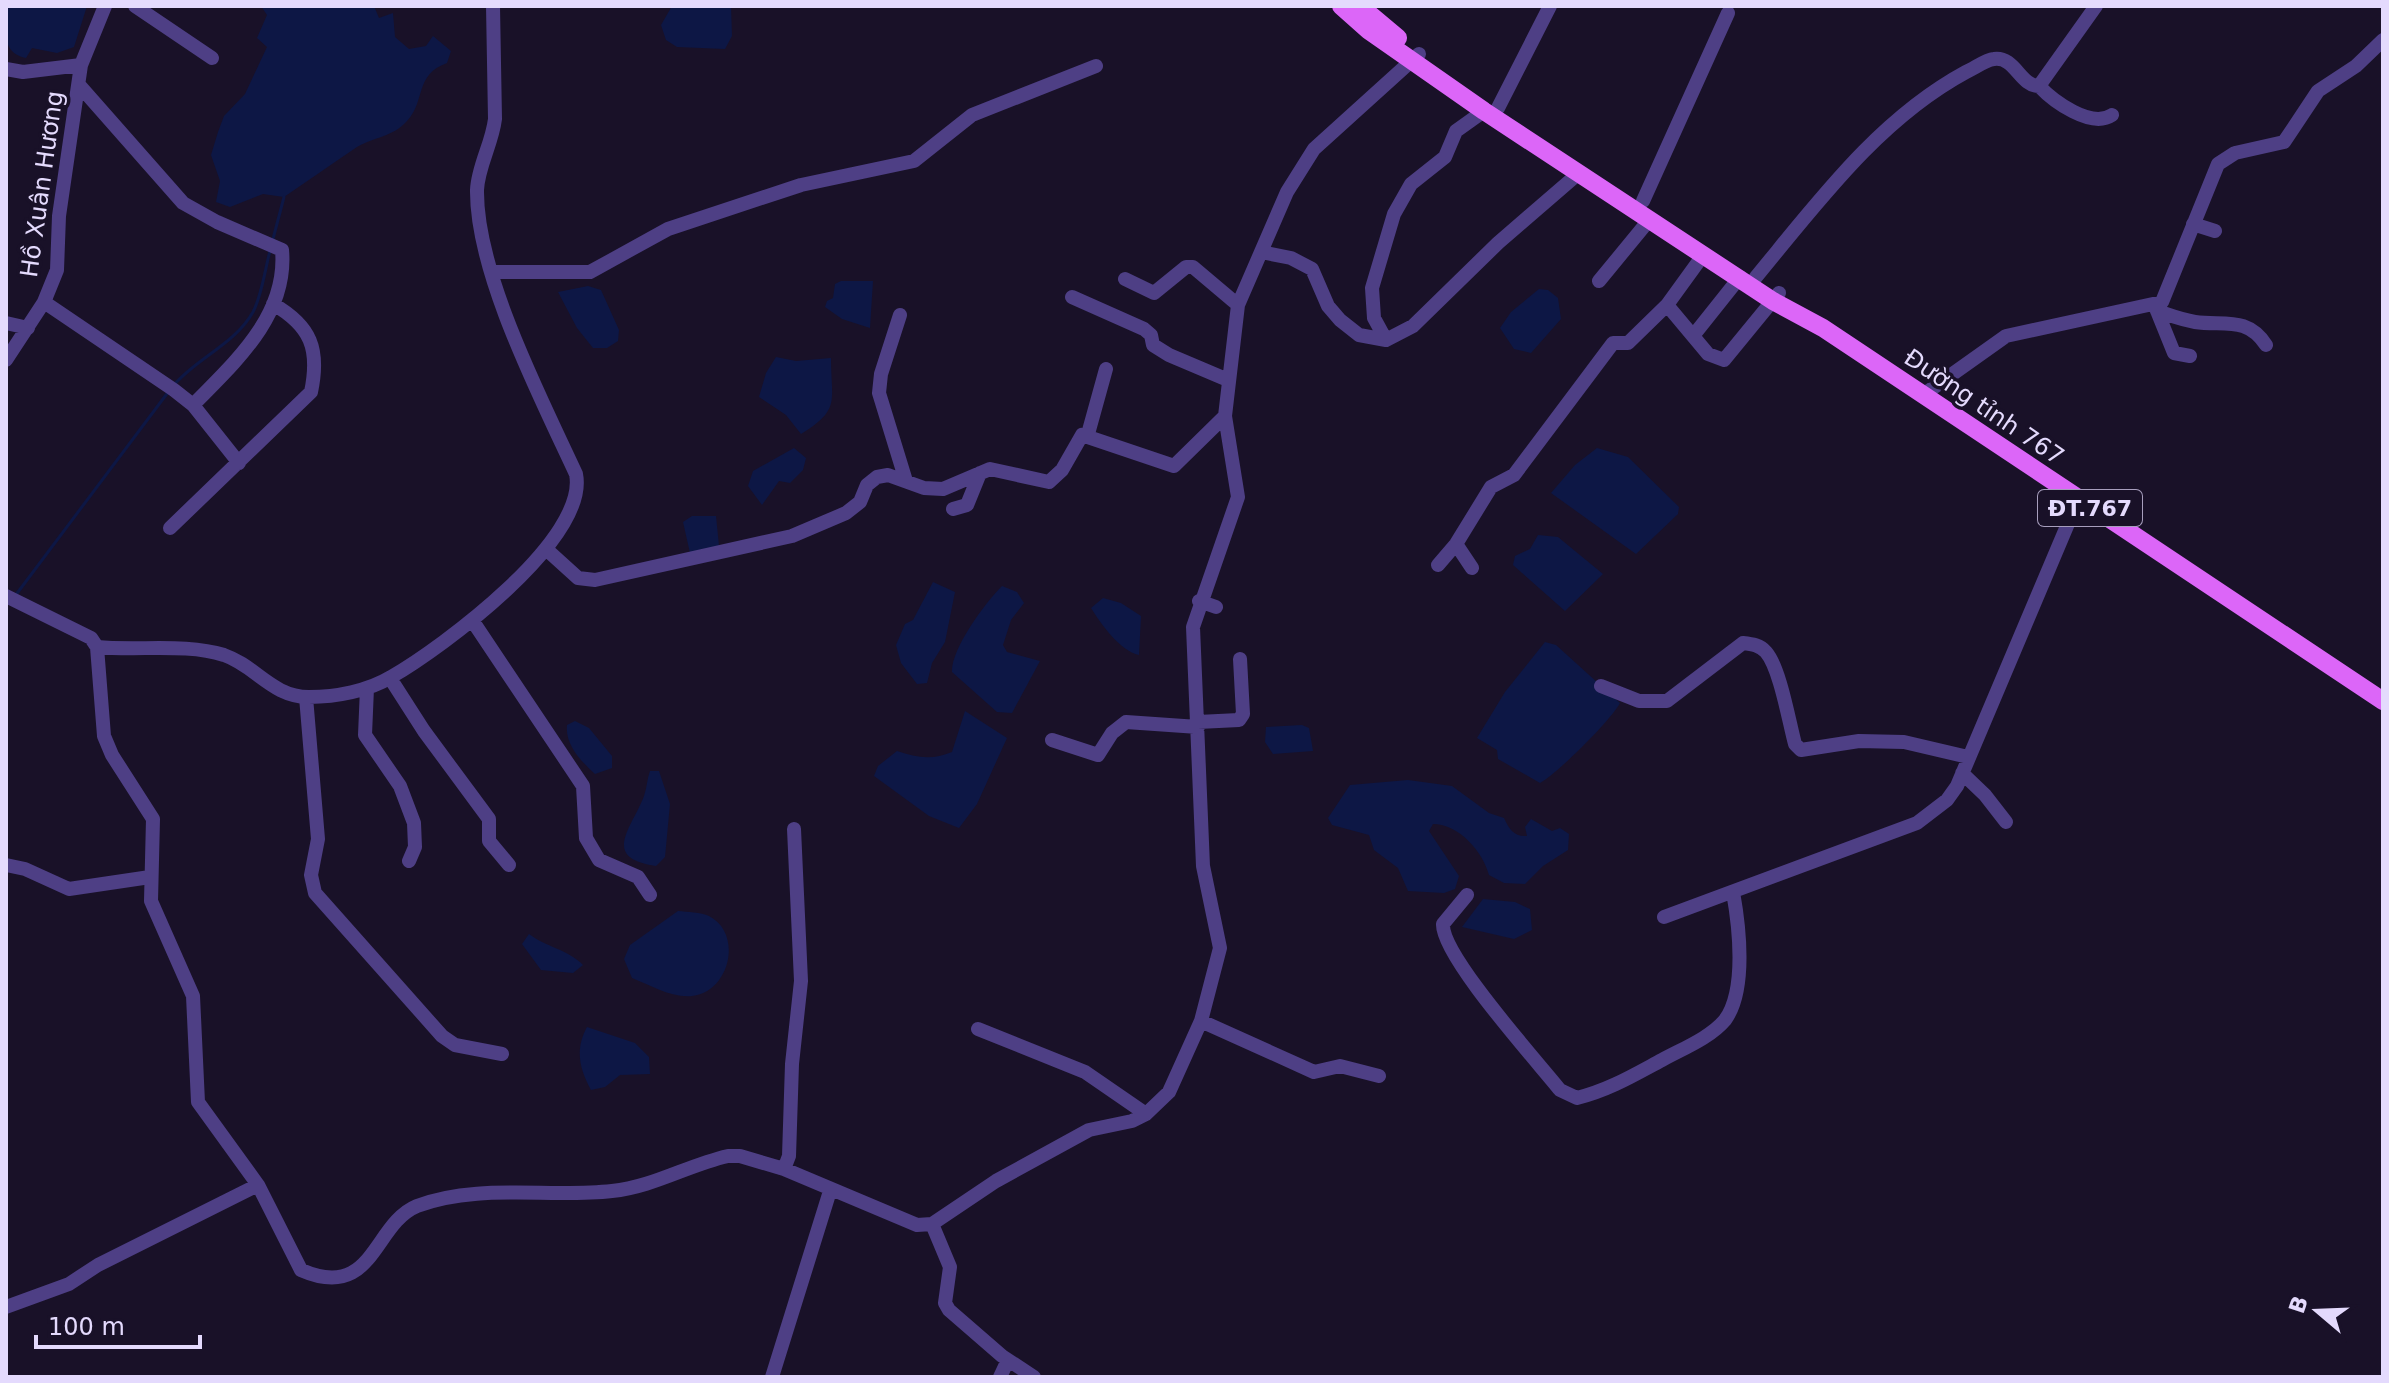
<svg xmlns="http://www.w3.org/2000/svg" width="2389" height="1383" font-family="'DejaVu Sans',sans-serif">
<rect width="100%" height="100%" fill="#191128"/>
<path fill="#0d1745" d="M6,6H87L74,47L57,53L32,48L26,58C0,52 6,30 6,6Z
M261,6H374L379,18L393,13L395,37L409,49L426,46L433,36L451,51L447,63C414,75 426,101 407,121C393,137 374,137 357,147C333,163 309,180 284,197L263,194L230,207L216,202L220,181L211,155L218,132L224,116L245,94L267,47L257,38L267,15Z
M672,6H731L732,36L725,49L677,47L666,40L661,25Z
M841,281H873L870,328L842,319L825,307L827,301L833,298L835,284Z
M588,286L601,290L619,330L618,341L607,348H593L577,328L558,292Z
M1539,289L1548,290L1558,298L1561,319L1531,353L1514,349L1500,328L1511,312Z
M776,357L796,361L831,358C831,402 841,409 801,434L786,415L759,397L766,373Z
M794,448L806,458L803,470L790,483L779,481L762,505L748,486L753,471Z
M1597,448L1628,457L1679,507L1678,514L1636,554L1551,493L1575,465Z
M692,516H716L719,546L690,553L683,522Z
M1538,535L1558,537L1603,574L1565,611L1513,565L1515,556L1530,549Z
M933,582L955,592L945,642L932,663L927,683L917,684L901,663L896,645L905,624L913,620Z
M1002,586L1017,592L1024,603L1011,620L1003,645L1007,652L1040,661L1012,713L997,712L952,672C951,649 985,603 1002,586Z
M1103,598L1121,603L1141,616L1139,655C1120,651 1101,624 1091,608Z
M1545,642L1556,645L1620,703C1611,720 1558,773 1540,783L1498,759L1497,750L1477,738L1505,692Z
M965,711L1007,738L977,804L959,828L929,816L874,776L878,766L897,751C917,758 933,760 952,752Z
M575,721L589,728L612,756V768L595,774C581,761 565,745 567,725Z
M1302,725L1309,728L1313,751L1273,754L1265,742L1266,727Z
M650,771H659L670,804L665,857L656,866C600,858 632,828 644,796C647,787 647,779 650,771Z
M1408,780L1452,786L1489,813L1504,818C1509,829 1514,837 1527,836L1525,827L1531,819L1552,831L1560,828L1569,834L1568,850L1543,866L1525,884L1504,883L1489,875C1483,852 1459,824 1433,824L1429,831L1459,876L1455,889L1444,893L1408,891L1398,868L1374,850L1369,835L1332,825L1328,818L1350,785Z
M1483,899L1515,902L1530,909L1532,930L1514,939L1462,927Z
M678,911C687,912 701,912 709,916C744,934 729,993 692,996C671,998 650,985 632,978L624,959L630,945Z
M529,934C546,947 569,950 583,965L573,973L541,970L522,944Z
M587,1027L635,1043L649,1057L650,1074L620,1075L605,1087L591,1090C579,1068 575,1049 587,1027Z"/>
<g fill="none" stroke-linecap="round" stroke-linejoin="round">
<path stroke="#0d1745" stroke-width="3" d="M273,239L284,197
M174,385C197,358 235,344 253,312C262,295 265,269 270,251
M15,596L169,391"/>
<path stroke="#4e3f85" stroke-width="14" d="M135,6L212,58
M6,69L23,72L81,65
M79,85L183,203L217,222L282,250C288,316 234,363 193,405
M2039,86C2053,101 2091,129 2112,115
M1498,108L1550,6
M1643,201L1728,13
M2193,224L2215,231
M1261,252L1291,258L1312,269L1328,306L1340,320L1359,335L1386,340L1413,326L1498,243L1579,173
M493,272H590L668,229L801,185L914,161L972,115L1096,66
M1756,277C1818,202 1879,119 1966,72C1975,68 1985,60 1994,59C2015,56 2020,86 2039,86L2096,6
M1125,279L1154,293L1186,267H1193L1238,305
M1599,281L1650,219
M1072,297L1144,329L1151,335L1153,345L1169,355L1228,380
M44,302L174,390L193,405L239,463
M1667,305L1708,354L1724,360L1779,293
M2155,306L2174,353L2190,356
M2157,311C2169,315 2182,320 2195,322C2224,326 2247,316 2266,345
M900,315L881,374L879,393L906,481
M6,323L28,328
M1693,336L1740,277
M1386,340L1374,318L1372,288L1394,214L1411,184L1445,157L1456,131L1484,111
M6,360L44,302L57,270L59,216L81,65L105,6
M1923,395L2006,336L2162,302L2218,164L2235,153L2284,142L2318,91L2356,66L2383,40
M1088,434L1106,369
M953,509L967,505L980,473
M170,528L311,392C320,349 311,326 273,304
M1456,544L1472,568
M546,549L578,578L595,580L792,536L846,513L860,502L867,485L877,477L888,475L924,488L943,489L990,469L1049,482L1062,470L1082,435L1174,466L1225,416
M1438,565L1456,544L1491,487L1514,475L1613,343H1628L1667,305L1704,254
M6,596L91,638L97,647L104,736L112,755L153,819L151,901L193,996L198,1102L258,1185L301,1270C374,1302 373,1224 417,1206C477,1183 549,1198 612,1191C653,1187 688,1165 728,1156H740L784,1169L917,1225L932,1224L996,1181L1089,1130L1132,1121L1146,1114L1169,1092L1201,1021L1220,948L1203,866L1193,627L1238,497L1225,416L1238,305L1287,192L1314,149L1419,54
M1199,601L1216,607
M472,620L583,786L586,838L599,860L638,877L650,895
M97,647C138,651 186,643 224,655C256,666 272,697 309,697C336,697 368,691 391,677C443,647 589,539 576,474C541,398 476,273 477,190C478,166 492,144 495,119L493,6
M390,678L424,731L489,819V841L509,865
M1601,686L1639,701H1667L1743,643C1752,644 1760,645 1766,652C1780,668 1789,722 1795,744L1801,750L1859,741L1904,742L1968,757
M367,688L365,735L400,786L414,823L415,847L409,861
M306,697L318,839L311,875L315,893L442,1036L455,1045L502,1054
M1198,722L1239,720L1243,714L1240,659
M1052,740L1098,755L1112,733L1126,722L1198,727
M1962,773L1985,795L2006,822
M6,865L25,869L69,889L150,877
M1467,895L1443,924C1441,955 1537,1061 1560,1090L1577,1098C1609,1090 1634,1075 1662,1060C1682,1049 1710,1038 1725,1020C1747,990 1739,925 1733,892
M1664,917L1917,823L1947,800L1957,786L2078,500
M1201,1021L1314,1072L1340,1066L1379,1076
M978,1029L1085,1072L1146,1114
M784,1169L789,1156L792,1064L801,981L794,829
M932,1224L950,1267L945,1303L949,1310L1002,1356L1034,1377
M6,1307L69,1284L98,1265L258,1185
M772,1377L830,1191
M1000,1377L1008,1360"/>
<path stroke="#dc66f8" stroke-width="18" d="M1341,6L1368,30L1484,111L1773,301L1823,328L2383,701
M1360,6L1398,38"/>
</g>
<g text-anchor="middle" stroke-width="7" stroke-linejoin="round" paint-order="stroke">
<rect fill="#191128" stroke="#a79ebd" stroke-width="2" x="2038" y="490" width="104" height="36" rx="6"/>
<g font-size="22" font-weight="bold" fill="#e4dafd">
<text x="2090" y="516">ĐT.767</text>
</g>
<g font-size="24" fill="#e4dafd" stroke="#191128">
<text transform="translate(42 184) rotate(-82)" y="8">Hồ Xuân Hương</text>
<text transform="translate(1984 407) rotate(34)" y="8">Đường tỉnh 767</text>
</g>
</g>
<rect width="2389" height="1383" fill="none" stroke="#e4dafd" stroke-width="16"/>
<g transform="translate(2317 1311) rotate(289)" stroke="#191128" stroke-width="6" paint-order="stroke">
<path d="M0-6L14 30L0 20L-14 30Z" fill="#e4dafd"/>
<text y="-12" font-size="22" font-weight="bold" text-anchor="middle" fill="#e4dafd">B</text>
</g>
<path d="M36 1335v12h164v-12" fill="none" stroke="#e4dafd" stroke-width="4"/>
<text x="48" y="1335" font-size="24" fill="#e4dafd" stroke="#191128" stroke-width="6" paint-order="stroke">100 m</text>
</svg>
